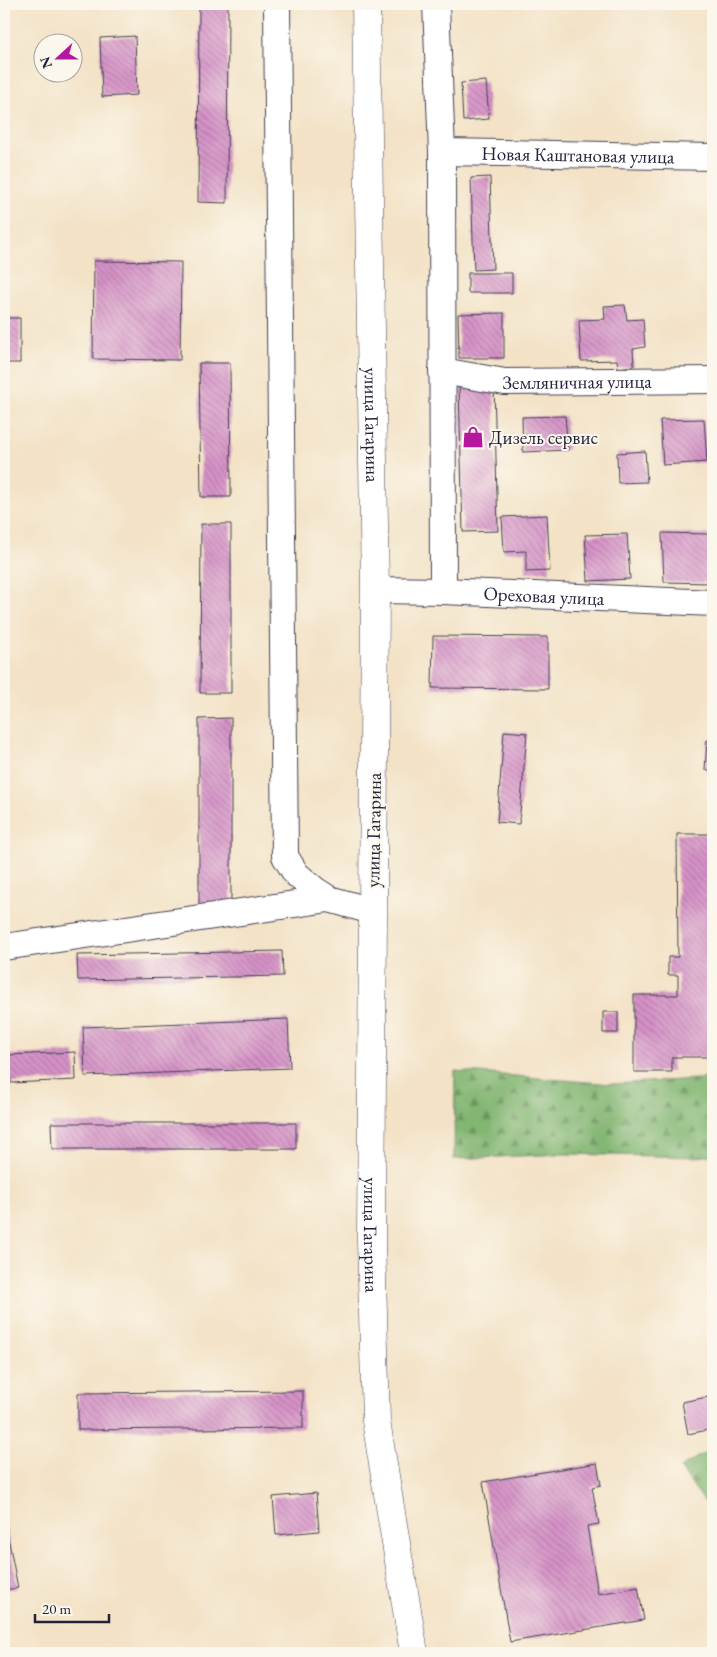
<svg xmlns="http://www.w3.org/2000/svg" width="717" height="1657" font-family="'EB Garamond',serif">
<defs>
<pattern id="forest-firs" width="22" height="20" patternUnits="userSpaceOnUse" patternTransform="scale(1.25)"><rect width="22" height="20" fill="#82b672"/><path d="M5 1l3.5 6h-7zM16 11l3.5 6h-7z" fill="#6a945f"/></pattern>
<pattern id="building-back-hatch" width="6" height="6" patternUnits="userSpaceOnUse" patternTransform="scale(1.25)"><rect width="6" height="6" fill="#d692c7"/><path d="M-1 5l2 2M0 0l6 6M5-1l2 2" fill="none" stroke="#ad77a3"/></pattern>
</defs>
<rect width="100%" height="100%" fill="#fbf7ec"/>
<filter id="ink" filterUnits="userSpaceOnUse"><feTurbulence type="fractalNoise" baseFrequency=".02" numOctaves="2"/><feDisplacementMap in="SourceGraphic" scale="10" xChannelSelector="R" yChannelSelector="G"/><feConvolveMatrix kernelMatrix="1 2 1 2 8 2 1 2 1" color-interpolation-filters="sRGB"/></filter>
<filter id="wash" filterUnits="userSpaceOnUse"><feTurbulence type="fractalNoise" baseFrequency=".0096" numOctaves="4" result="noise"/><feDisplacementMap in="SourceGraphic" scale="20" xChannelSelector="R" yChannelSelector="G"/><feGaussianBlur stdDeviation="1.12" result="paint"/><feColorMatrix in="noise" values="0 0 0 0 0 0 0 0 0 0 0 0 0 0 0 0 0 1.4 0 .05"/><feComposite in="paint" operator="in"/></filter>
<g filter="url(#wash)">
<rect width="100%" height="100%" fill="#f3e2c6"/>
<path fill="url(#forest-firs)" stroke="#526c56" d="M455,1071L612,1084L713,1078V1155L697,1157L564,1154L454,1159Z
M713,1449V1513L680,1468L709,1450Z"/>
<g id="blocks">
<path fill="url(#building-back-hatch)" d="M199,4H228L227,203L198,202Z
M135,36L137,95L102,97L100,38Z
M486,81L489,119L463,121L461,83Z
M490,177L493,269L474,270L471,178Z
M94,261L181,262L180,360L93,359Z
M468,273H512V293H468Z
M625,305L627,320L643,319L645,347L633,349L634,366L618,368L617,360L581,361L579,320L605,319L604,306Z
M504,313V358H459L458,314Z
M4,318H20V363H4Z
M199,363H230L231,497H201Z
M494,386L498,531L463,532L459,387Z
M565,416L568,450L523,452L522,417Z
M704,419L707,462L663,465L660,420Z
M645,451L647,482L618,483L617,453Z
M547,515L550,571L526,572V551L504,552L502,517Z
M201,524H231V693H200Z
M662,533L708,534L711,583L664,582Z
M627,534L630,579L588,581L585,535Z
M433,636L548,637V689L432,688Z
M231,718V906H199V719Z
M504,731L527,733L519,824L497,822Z
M707,740H713V771L705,770Z
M677,834H713V1057H672V1072H634V995H678V975H668V957H678Z
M282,951L283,976L78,980L77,955Z
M603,1012H618V1033H603Z
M288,1019L290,1068L85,1076L83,1027Z
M75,1052L76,1080L11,1083L9,1055Z
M51,1123H296V1149H52Z
M303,1391V1428L78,1430V1393Z
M713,1396V1429L688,1434L682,1402Z
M597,1463L601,1485L592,1487L599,1524L587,1526L598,1594L638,1587L644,1620L510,1642L483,1482Z
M316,1493L319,1531L276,1535L273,1497Z
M4,1517L18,1588L4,1590Z"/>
</g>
</g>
<g filter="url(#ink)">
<use href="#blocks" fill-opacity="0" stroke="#413f50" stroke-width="1"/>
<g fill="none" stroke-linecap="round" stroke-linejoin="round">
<g stroke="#413f50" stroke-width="28">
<g id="minor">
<path d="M277,4L285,856L296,874L315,890L329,899"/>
<path d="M436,4L442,152L443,591"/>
<path id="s1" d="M442,152L713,157"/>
<path id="s2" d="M442,371L505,382L713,380"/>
<path id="s3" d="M375,590L443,591L713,603"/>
<path d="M4,947L329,899L372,911"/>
</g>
</g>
<g stroke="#413f50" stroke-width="29">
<g id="major">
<path id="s4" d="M366,4L375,590L371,1240L376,1421L414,1653"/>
</g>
</g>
<use href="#minor" stroke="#fff" stroke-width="26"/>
<use href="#major" stroke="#fff" stroke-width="28"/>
</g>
</g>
<defs>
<g id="shop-bare" transform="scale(1.725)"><path d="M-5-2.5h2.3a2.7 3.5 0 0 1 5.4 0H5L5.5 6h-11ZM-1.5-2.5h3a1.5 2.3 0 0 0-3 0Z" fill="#b5179e" stroke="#fbf7ec" stroke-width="2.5" paint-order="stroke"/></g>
</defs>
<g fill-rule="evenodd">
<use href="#shop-bare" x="473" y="437"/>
</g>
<g text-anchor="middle" stroke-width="4" stroke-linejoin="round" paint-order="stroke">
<g font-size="19" fill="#22223b" stroke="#fbf7ec">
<text dy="7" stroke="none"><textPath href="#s1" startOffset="136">Новая Каштановая улица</textPath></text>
<text dy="7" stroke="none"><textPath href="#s2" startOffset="136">Земляничная улица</textPath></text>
<text dy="7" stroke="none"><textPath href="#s4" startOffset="421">улица Гагарина</textPath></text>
<text dy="7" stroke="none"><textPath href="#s3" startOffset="169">Ореховая улица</textPath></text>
<text transform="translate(373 830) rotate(-89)" y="7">улица Гагарина</text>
<text dy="7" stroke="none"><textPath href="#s4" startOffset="1231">улица Гагарина</textPath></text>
</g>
<g font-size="19" fill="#22223b" stroke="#fbf7ec" text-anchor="start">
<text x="489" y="444">Дизель сервис</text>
</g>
</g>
<rect width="717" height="1657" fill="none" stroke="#fbf7ec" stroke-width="20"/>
<g transform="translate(58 58) rotate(249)"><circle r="24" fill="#fbf7ec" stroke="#a4a2a5"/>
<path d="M0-4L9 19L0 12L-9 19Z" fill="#b5179e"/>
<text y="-8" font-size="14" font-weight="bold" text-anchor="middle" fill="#22223b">N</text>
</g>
<path d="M35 1614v8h74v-8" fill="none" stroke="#22223b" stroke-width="2.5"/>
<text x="42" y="1614" font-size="15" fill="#22223b" stroke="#fbf7ec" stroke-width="4" paint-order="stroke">20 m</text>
</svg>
